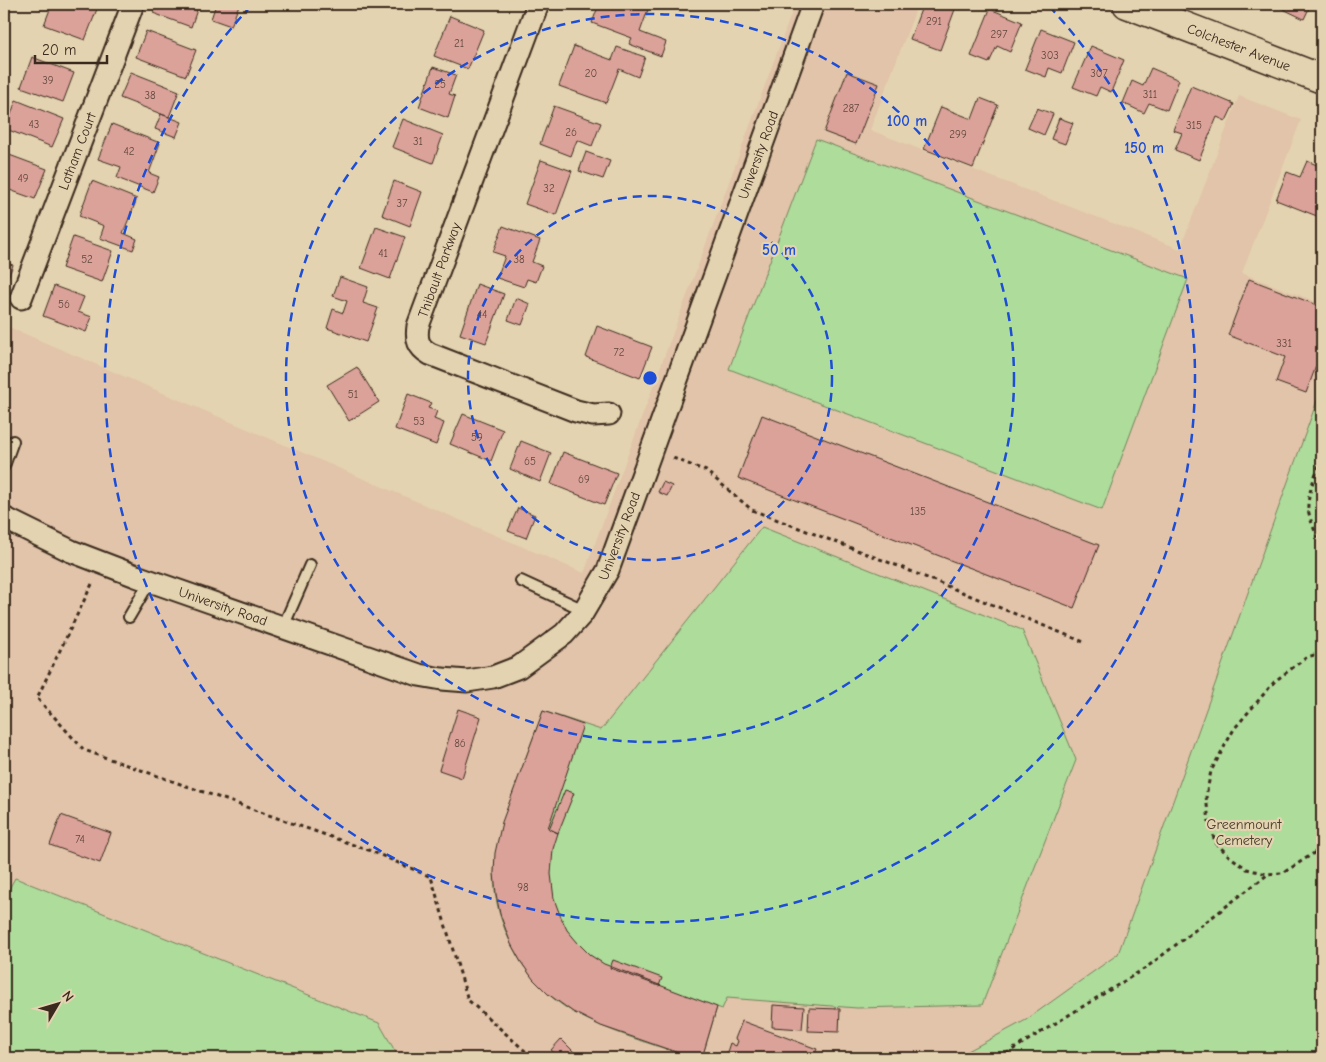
<svg xmlns="http://www.w3.org/2000/svg" width="1326" height="1062" font-family="'Comic Neue',sans-serif">
<rect width="100%" height="100%" fill="#e4d3b0"/>
<filter id="ink" filterUnits="userSpaceOnUse"><feTurbulence type="fractalNoise" baseFrequency=".02" numOctaves="2"/><feDisplacementMap in="SourceGraphic" scale="10" xChannelSelector="R" yChannelSelector="G"/><feConvolveMatrix kernelMatrix="1 2 1 2 8 2 1 2 1" color-interpolation-filters="sRGB"/></filter>
<g filter="url(#ink)">
<path fill="#e1c4a9" d="M795,4H918L870,130L1180,249L1239,96L1301,120L1242,273L1322,304V387L1081,1058H17L4,1050V325L584,573Z"/>
<path fill="#aedc9b" stroke="#74835c" d="M816,139L1188,279L1102,510L729,369Z
M1322,387V1058H955L1026,1020L1118,954Z
M762,527L1022,630L1076,760L982,1005L857,1008L727,998L722,1009L717,1007L702,1058H693C653,1044 610,1033 573,1012C547,997 525,973 512,946C482,884 494,843 517,782C526,758 534,735 543,711L601,730Z
M15,878L379,1023L399,1058H4V898Z"/>
<path fill="#dba29a" stroke="#3b2a1e" d="M52,4H84L97,9L85,40L44,25Z
M156,4H199L191,27L153,13Z
M216,4L239,5L231,26L211,19Z
M599,4H650L640,32L666,42L661,56L629,44L632,38L592,23Z
M923,4H957L940,50L910,39Z
M1283,4H1311L1304,19L1281,8Z
M990,9L1022,22L1010,52L997,46L989,63L971,56Z
M450,16L484,30L468,69L434,56Z
M1041,29L1074,42L1062,73L1049,68L1046,77L1025,69Z
M146,31L196,50L186,76L136,57Z
M574,46L612,60L617,47L645,57L638,77L619,69L606,103L559,86Z
M1091,46L1124,60L1111,92L1100,87L1096,96L1073,87Z
M32,57L74,73L63,102L21,87Z
M433,67L456,75L449,94L455,96L448,118L419,107Z
M1151,68L1179,80L1167,110L1149,103L1144,113L1123,103L1132,81L1143,86Z
M131,72L179,91L169,117L120,98Z
M847,72L879,84L856,144L824,132Z
M1191,86L1234,104L1226,121L1217,117L1199,160L1175,150L1182,133L1173,130Z
M980,98L998,105L973,168L924,149L941,107L972,119Z
M16,100L64,119L52,147L6,129Z
M554,106L601,123L592,146L577,140L571,156L540,144Z
M1037,108L1053,114L1044,135L1028,128Z
M161,114L182,122L176,137L155,129Z
M1059,118L1073,123L1065,144L1051,139Z
M403,119L443,135L433,163L392,147Z
M112,124L160,143L149,173L159,177L153,192L117,178L121,167L98,159Z
M586,152L610,161L603,179L579,171Z
M4,153L47,169L35,199L4,188Z
M541,160L572,171L556,215L525,204Z
M1307,161L1322,167V218L1276,200L1287,172L1300,177Z
M92,181L137,199L123,233L137,239L133,250L100,238L104,226L79,216Z
M394,181L422,192L410,226L382,215Z
M503,226L540,240L532,262L542,266L536,282L527,279L524,287L497,278L505,256L493,252Z
M376,227L405,237L390,279L361,268Z
M73,237L113,251L102,282L62,268Z
M4,262L13,265L4,288Z
M340,277L368,287L363,303L378,308L366,342L327,328L333,309L343,313L347,301L333,296Z
M1249,279L1322,307V350L1306,393L1276,382L1285,357L1228,335Z
M477,284L504,294L486,343L460,334Z
M54,286L84,297L78,312L92,317L86,332L43,316Z
M516,298L530,304L522,325L508,320Z
M597,326L652,347L640,378L586,357Z
M357,367L379,402L349,421L327,385Z
M408,394L431,403L428,408L437,411L434,419L444,423L436,445L395,429Z
M463,414L503,430L491,461L450,444Z
M762,415L1099,545L1074,608L738,478Z
M521,441L551,453L540,482L510,469Z
M563,452L617,473L604,505L551,484Z
M663,482L672,486L667,496L658,492Z
M518,508L535,515L526,538L508,531Z
M458,709L481,717L462,778L439,770Z
M543,711L583,725L548,828L558,833L553,849L551,874L554,899L560,915L567,930L578,943L590,955L604,964L717,1007L702,1058H693L601,1026L573,1012L548,994L533,979L521,962L511,944L500,914L496,894L494,873L495,853L502,822Z
M565,790L574,793L558,833L549,829Z
M61,815L111,833L100,863L50,845Z
M613,960L662,978L659,986L610,968Z
M773,1005L804,1007L802,1029L772,1027Z
M809,1008L840,1009L839,1032L808,1031Z
M742,1021L817,1049L813,1058H725L730,1043L736,1046L738,1041L735,1039Z
M561,1039L580,1058H560L551,1050Z"/>
<g fill="none" stroke-linecap="round" stroke-linejoin="round">
<g stroke="#3b2a1e" stroke-width="14">
<path id="service" d="M4,466L13,441
M521,581L584,610
M129,617L150,581
M283,627L310,565"/>
</g>
<g stroke="#3b2a1e" stroke-width="25">
<path id="minor" d="M538,4L418,326C416,340 418,347 430,354L576,411L593,415L609,414
M21,298L133,4
M4,518L71,551L136,576L419,675L442,679L467,681L493,677L519,667L564,634L582,614L608,570L813,4"/>
</g>
<g stroke="#3b2a1e" stroke-width="31">
<path id="secondary" d="M1127,4L1322,79"/>
</g>
<path stroke="#3b2a1e" stroke-width="3" stroke-dasharray="4 4" stroke-linecap="butt" d="M673,458L706,471L752,510L898,566L1086,643
M1322,458C1317,469 1307,496 1308,508C1309,518 1317,537 1322,546
M92,584L37,698L84,750L371,851L431,877L468,1000L533,1058
M1322,653L1307,657L1275,681L1234,729L1211,771L1206,796L1209,822L1215,842L1229,856L1247,869L1267,874L1283,873L1322,848
M999,1058L1147,967L1267,875"/>
<use href="#service" stroke="#e4d3b0" stroke-width="10"/>
<use href="#minor" stroke="#e4d3b0" stroke-width="21"/>
<use href="#secondary" stroke="#e4d3b0" stroke-width="28"/>
</g>
</g>
<g fill="none" stroke="#1d4ed8" stroke-width="2.5" stroke-dasharray="9 6">
<circle cx="650" cy="378" r="182"/>
<circle cx="650" cy="378" r="364"/>
<path d="M1049 6A545 545 0 1 1 251 6"/>
</g>
<g text-anchor="middle" stroke-width="4.5" stroke-linejoin="round" paint-order="stroke">
<g font-size="11" fill="#63483d">
<text x="934" y="25">291</text>
<text x="999" y="38">297</text>
<text x="459" y="47">21</text>
<text x="1050" y="59">303</text>
<text x="591" y="77">20</text>
<text x="1099" y="77">307</text>
<text x="48" y="84">39</text>
<text x="440" y="88">25</text>
<text x="1150" y="98">311</text>
<text x="150" y="99">38</text>
<text x="851" y="112">287</text>
<text x="34" y="128">43</text>
<text x="1194" y="129">315</text>
<text x="571" y="136">26</text>
<text x="958" y="138">299</text>
<text x="418" y="145">31</text>
<text x="129" y="155">42</text>
<text x="23" y="182">49</text>
<text x="549" y="192">32</text>
<text x="402" y="207">37</text>
<text x="383" y="257">41</text>
<text x="87" y="263">52</text>
<text x="519" y="263">38</text>
<text x="64" y="308">56</text>
<text x="482" y="318">44</text>
<text x="1284" y="347">331</text>
<text x="619" y="356">72</text>
<text x="353" y="398">51</text>
<text x="419" y="425">53</text>
<text x="477" y="441">59</text>
<text x="530" y="465">65</text>
<text x="584" y="483">69</text>
<text x="918" y="515">135</text>
<text x="460" y="747">86</text>
<text x="80" y="843">74</text>
<text x="523" y="891">98</text>
</g>
<g font-size="14" fill="#3b2a1e" stroke="#e4d3b0">
<text transform="translate(1239 47) rotate(21)" y="5">Colchester Avenue</text>
<text transform="translate(77 151) rotate(-69)" y="5">Latham Court</text>
<text transform="translate(758 155) rotate(-70)" y="5">University Road</text>
<text transform="translate(439 270) rotate(-70)" y="5">Thibault Parkway</text>
<text transform="translate(619 536) rotate(-69)" y="5">University Road</text>
<text transform="translate(223 606) rotate(19)" y="5">University Road</text>
</g>
<g font-size="14" fill="#463c2a" stroke="#e4d3b0">
<text x="1244" y="829">Greenmount<tspan x="1244" dy="16">Cemetery</tspan></text>
</g>
</g>
<circle cx="650" cy="378" r="8" fill="#1d4ed8" stroke="#e4d3b0" stroke-width="2.5"/>
<g font-size="15" text-anchor="middle" font-weight="bold" fill="#1d4ed8" stroke="#e4d3b0" stroke-width="4.5" stroke-linejoin="round" paint-order="stroke">
<text x="907" y="126">100 m</text>
<text x="1144" y="153">150 m</text>
<text x="779" y="255">50 m</text>
</g>
<rect width="1326" height="1062" fill="none" stroke="#e4d3b0" stroke-width="20"/>
<rect x="10" y="10" width="1306" height="1042" fill="none" stroke="#3b2a1e" stroke-width="2" filter="url(#ink)"/>
<g transform="translate(58 1004) rotate(52)" stroke="#e4d3b0" stroke-width="4" paint-order="stroke">
<path d="M0-4L9 19L0 12L-9 19Z" fill="#3b2a1e"/>
<text y="-8" font-size="14" font-weight="bold" text-anchor="middle" fill="#3b2a1e">N</text>
</g>
<path d="M35 55v8h72v-8" fill="none" stroke="#3b2a1e" stroke-width="2.5"/>
<text x="42" y="55" font-size="15" fill="#3b2a1e" stroke="#e4d3b0" stroke-width="4" paint-order="stroke">20 m</text>
</svg>
